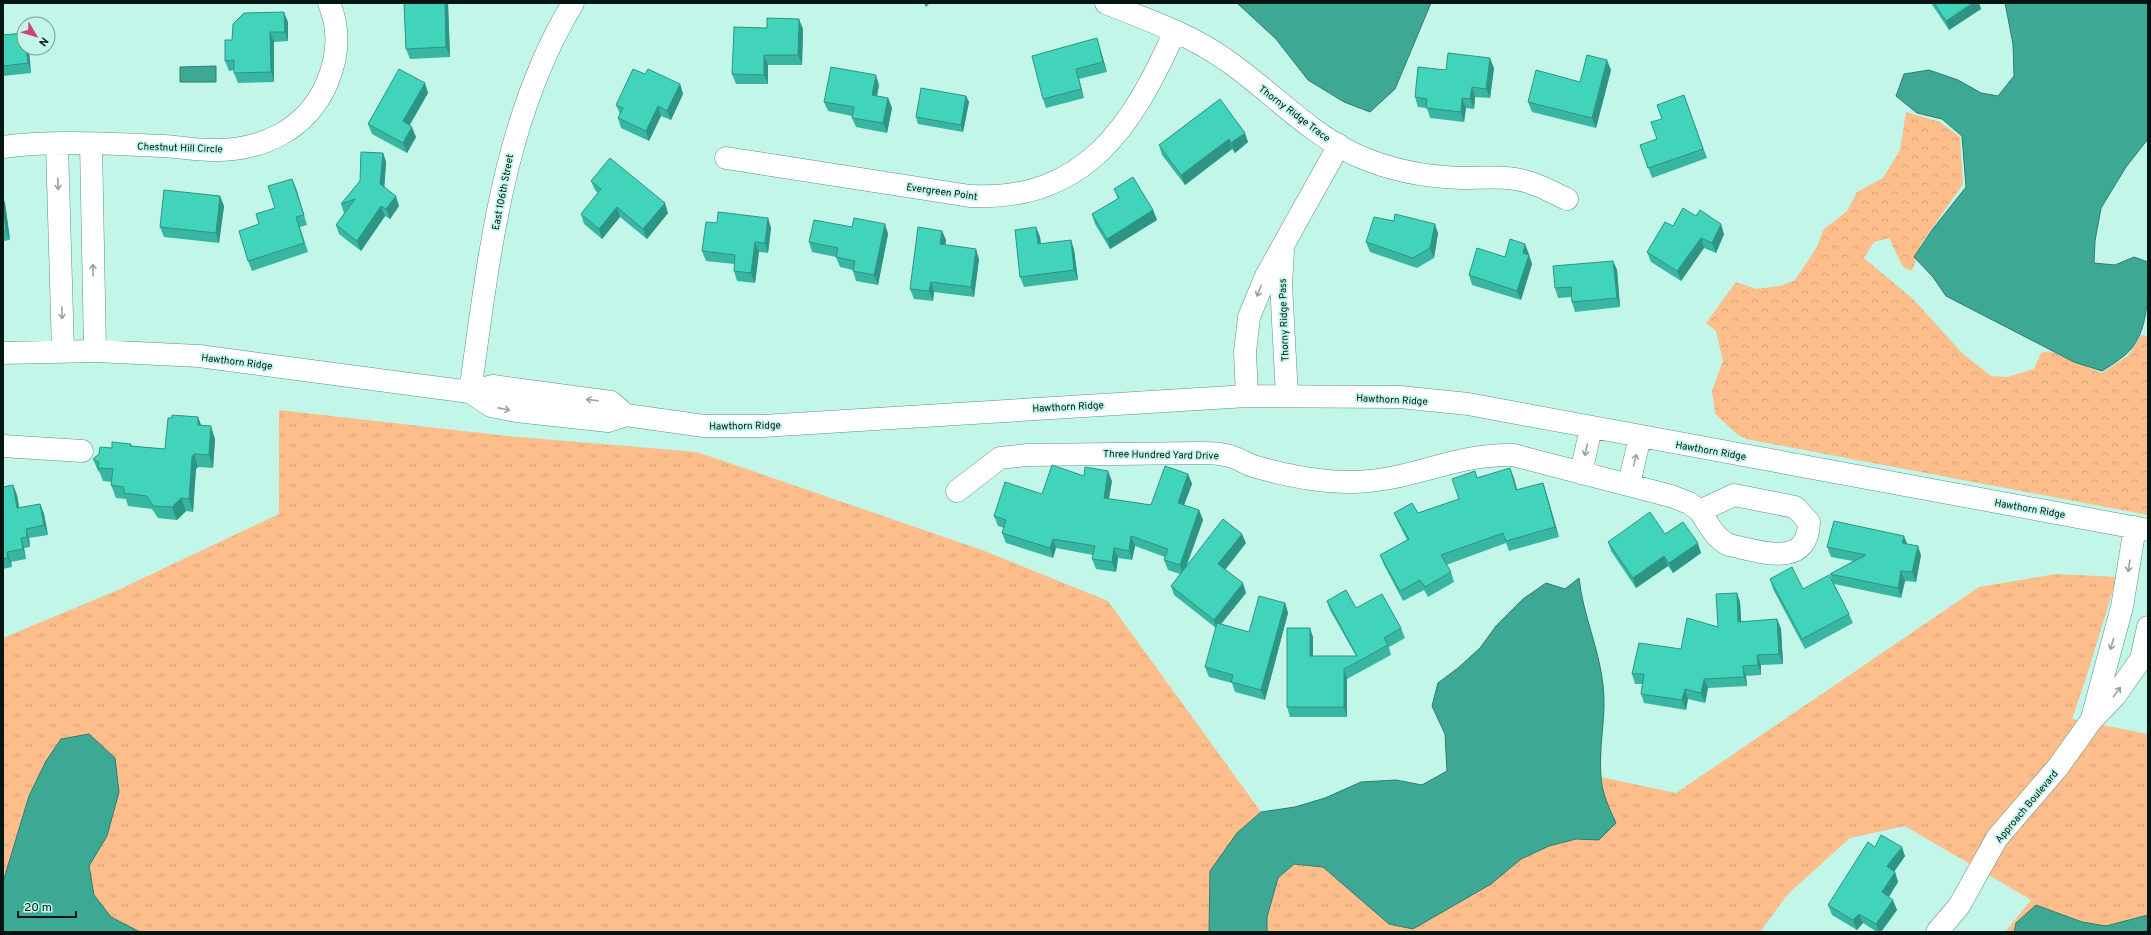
<svg xmlns="http://www.w3.org/2000/svg" width="2151" height="935" font-family="Overpass,sans-serif">
<defs>
<pattern id="grass-tufts" width="24" height="20" patternUnits="userSpaceOnUse"><rect width="24" height="20" fill="#febe8c"/><path d="M3 7l-1-3M5 7V3M7 7l1-3M15 17l-1-3M17 17v-4M19 17l1-3" fill="none" stroke="#d8a378"/></pattern>
<pattern id="forest-crowns" width="20" height="18" patternUnits="userSpaceOnUse"><rect width="20" height="18" fill="#febe8c"/><path d="M2 6a3 3 0 1 1 6 0M12 15a3 3 0 1 1 6 0" fill="none" stroke="#d8a378"/></pattern>
</defs>
<rect width="100%" height="100%" fill="#c2f6e9"/>
<path fill="url(#grass-tufts)" d="M279,410L508,436L697,452L982,550L1108,601L1261,812L1295,807L1325,798L1361,782L1396,780L1423,785L1447,771L1445,734L1432,706L1438,683L1458,668L1480,648L1496,626L1523,599L1546,583L1565,589L1579,578L1582,604L1600,663L1603,687L1601,777L1676,793L1979,587L2056,574L2117,577L2087,675L2072,719L2148,734V932H2005L2031,900L1905,826L1850,838L1788,894L1760,932H3V638L118,590L279,514Z"/>
<path fill="url(#forest-crowns)" d="M1906,112L1940,122L1960,137L1963,184L1921,244L1912,271L1903,267L1889,238L1874,242L1864,258L1914,300L1963,354L1991,376L2008,377L2034,369L2041,353L2050,351L2102,373L2129,355L2141,335L2148,336V515L1746,439L1738,435L1715,414L1712,391L1723,361L1716,331L1706,323L1736,282L1756,289L1780,286L1795,280L1817,247L1823,230L1847,211L1857,192L1883,178L1900,150Z"/>
<path fill="#3da995" stroke="#2c7d6e" d="M1237,3H1431L1395,89L1370,112L1344,102L1308,80L1276,39Z
M2005,3H2148V139L2126,167L2101,208L2095,241L2094,263L2115,265L2134,257L2148,262C2148,291 2150,335 2125,355C2118,361 2110,366 2102,371L2074,362L1946,296L1933,277L1914,257L1932,230L1966,187L1962,136L1942,119L1917,113L1896,96L1904,74L1929,70L1958,80L1981,93L1998,96L2014,76L2013,44Z
M216,66V82H180V67Z
M1579,578C1583,615 1599,648 1603,685C1607,716 1598,746 1601,777C1602,793 1609,808 1616,823L1599,840L1576,839L1549,846L1521,859L1491,884L1413,929L1389,924L1323,867L1294,864L1278,878L1267,917V932H1209L1210,871L1237,833L1261,812L1295,807L1325,798L1361,782L1396,780L1422,785L1447,771L1445,734L1432,706L1438,683L1458,668L1480,648L1496,626L1523,599L1546,583L1565,589Z
M89,734L115,758L119,792L107,836L89,866L94,895L111,917L140,932H3V882L29,796L46,761L61,739Z
M2036,905L2082,922L2106,926L2148,915V932H2014L2016,923Z"/>
<g fill="none" stroke-linecap="round" stroke-linejoin="round">
<g stroke="#5f9085" stroke-width="23">
<path id="minor" d="M1106,3C1147,20 1190,34 1226,60C1270,90 1307,132 1356,155C1389,170 1426,177 1462,178C1484,178 1510,175 1531,183C1544,187 1555,194 1567,199
M91,144L95,351
M57,145L63,352
M3,147C51,140 114,144 164,146C180,147 196,150 212,150C261,151 307,130 327,83C338,57 340,29 329,3
M726,158L970,196C1086,202 1133,125 1175,31
M1283,251L1281,284L1287,396
M3,353L95,351L199,356L470,392L493,386L611,402L626,415
M470,392L491,406L516,411L608,421L626,415L704,426H763L1247,396L1400,397L1468,404L2148,530
M470,392C489,259 502,120 573,3
M1247,396L1245,352L1249,317L1266,276L1339,145
M3,446L82,451
M1581,473L1591,428
M1629,484L1640,437
M957,491L1000,458L1027,455L1201,453C1209,453 1217,453 1225,455C1235,456 1244,463 1253,466C1284,475 1317,482 1349,482C1406,483 1455,453 1513,455L1671,496L1689,503L1700,511
M1734,495L1795,507L1809,522C1808,570 1759,551 1729,545C1715,538 1708,524 1700,511Z
M2092,718L2122,607L2135,527
M1937,932L1959,906L1997,838L2058,767L2091,721L2115,696L2141,659L2148,627"/>
</g>
<use href="#minor" stroke="#fff" stroke-width="22"/>
</g>
<path fill="#39b6a1" d="M404,3H448L450,57L410,59L406,49Z
M1931,3H1979L1981,9L1949,30Z
M288,22V41L274,42V82L238,83L234,73V70L229,71L225,61L232,40Z
M803,29L802,65H768V84H736L732,74Z
M24,33L31,73L3,76V35Z
M1097,38L1100,48L1107,72L1079,79L1084,98L1046,108L1043,99Z
M1494,68L1490,98L1475,97L1474,109L1466,108L1464,122L1430,118L1427,108L1418,107L1415,97L1446,70Z
M1611,70L1596,128L1532,112L1528,102Z
M645,74L680,84L683,94L671,120L661,116L649,141L621,128L618,118L620,114L616,105Z
M879,85L877,96L888,98L892,108L887,133L856,127L852,118V116L828,111L824,102Z
M428,93L410,125L416,137L407,153L372,134L368,124Z
M1684,95L1707,158L1652,178L1640,145L1657,139L1662,119Z
M966,96L969,102L963,132L918,124L916,117Z
M1220,99L1248,142L1235,153L1232,149L1185,185L1162,155L1159,145Z
M383,153L386,162L384,187L399,206L390,219L385,216L361,251L339,234L336,225L344,213L341,204Z
M591,181L668,213L647,239L620,217L602,239L584,224L581,214L598,193L595,190Z
M296,188L307,225L300,227L308,252L252,271L248,261L275,208Z
M1114,189L1153,210L1157,220L1110,249L1095,224L1092,214L1118,199Z
M220,196L224,206L219,243L164,237L160,227Z
M3,198L5,203L10,240L3,241Z
M768,218L771,228L768,253L759,252L755,283L737,281L734,271V264L706,261L702,251L717,223Z
M1394,221L1438,233L1434,258L1417,268L1370,252L1366,242Z
M885,224L888,234L878,285L856,281L853,271V270L840,267L836,257L812,252L809,242L852,227Z
M1673,226L1724,234L1716,253L1704,248L1681,281L1651,262L1647,252Z
M1036,227L1040,237L1041,244L1071,240L1074,250L1078,280L1024,287L1020,277Z
M942,231L946,240L945,245L979,259L974,297L934,292L933,301L914,299L910,289Z
M1529,254V255L1532,264L1521,300L1472,285L1469,275L1505,257Z
M1613,261L1617,270L1620,307L1575,312L1572,302L1571,297L1558,298L1555,288Z
M198,417L201,426L215,439L213,468L198,467L196,469L193,512L186,511L177,520L158,518L152,509L128,506L126,499L116,498L111,485L112,482L103,481L100,473L98,471L93,459L112,448L131,444L132,446L165,449Z
M1510,468L1517,490L1543,483L1546,492L1559,537L1509,551L1506,543L1446,565L1451,572L1454,582L1428,597L1424,590L1403,601L1384,565L1380,555L1407,540L1398,522L1394,513H1418L1459,499L1477,478Z
M1188,474L1192,484L1184,505L1199,510L1203,520L1187,565L1246,543L1225,569L1246,593L1221,624L1249,632L1285,603L1288,613L1265,700L1235,692L1232,683L1209,677L1205,667L1216,628L1174,595L1171,586L1180,574L1168,570L1164,560L1165,557L1135,546L1132,560L1118,558L1116,572L1096,569L1092,559L1093,555L1056,548L1053,558L1006,543L1002,533L1004,528L998,526L994,516L1084,476L1112,481L1109,499L1151,505Z
M13,485L17,495L19,508L40,504L44,514L48,535L29,538L30,547L24,548L26,559L11,562L12,567L3,569V487Z
M1665,534L1701,553L1673,573L1668,566L1636,588L1611,551L1608,542Z
M1907,544L1921,555L1916,582L1905,581L1901,598L1834,584L1849,614L1853,623L1805,649L1773,589L1770,579L1803,589L1832,580L1830,574L1853,561L1831,557L1827,547Z
M1737,593L1740,602L1741,622L1777,619L1781,629L1783,664L1761,665V675L1746,676L1747,686L1708,688L1705,703L1688,699L1686,710L1644,703L1641,694L1642,684H1635L1632,674L1681,649L1718,627Z
M1327,601L1356,608L1401,628L1405,638L1389,647L1391,655L1347,679V717H1290L1287,707L1313,637V656H1356L1330,610Z
M1875,847L1905,856L1894,872H1895L1898,882L1889,897L1897,910L1881,932H1877L1863,923L1857,930L1832,915L1828,905Z"/>
<path fill="#2e9483" d="M445,3H448L450,57L446,47Z
M924,3H930L926,7Z
M1973,3H1979L1981,9L1949,30L1946,21Z
M284,12L288,22V41L285,32Z
M799,19L803,29L802,65L798,55Z
M270,32L274,42V82L271,72Z
M1097,38L1100,48L1107,72L1103,62Z
M26,48H29L31,73L28,63Z
M764,55L768,65V84L764,75Z
M1490,58L1494,68L1490,98L1486,89Z
M1607,60L1611,70L1596,128L1592,118Z
M1076,69L1079,79L1084,98L1081,89Z
M876,75L879,85L875,105L872,95Z
M425,83L428,93L406,131L403,121Z
M680,84L683,94L671,120L667,111Z
M1472,87L1475,97L1474,109L1470,99Z
M966,96L969,102L963,132L961,125Z
M888,98L892,108L887,133L883,123Z
M1462,98L1466,108L1464,122L1461,112Z
M658,106L661,116L649,141L646,131Z
M412,127L416,137L407,153L403,143Z
M1245,133L1248,142L1235,153L1231,143Z
M1229,139L1232,149L1185,185L1181,175Z
M383,153L386,162L384,194L380,184Z
M292,179L296,188L307,225L304,215Z
M220,196L224,206L219,243L216,233Z
M396,196L399,206L390,219L386,209Z
M3,198L5,203L10,240L6,230L3,205Z
M665,203L668,213L647,239L643,229Z
M381,206L385,216L361,251L357,241Z
M617,207L620,217L602,239L599,229Z
M1153,210L1157,220L1110,249L1107,239Z
M768,218L771,228L768,253L765,243Z
M885,224L888,234L878,285L874,275Z
M1435,224L1438,233L1434,258L1430,248Z
M1721,224L1724,234L1716,253L1712,243Z
M1036,227L1040,237L1042,254L1038,244Z
M942,231L946,240L944,254L940,244Z
M1701,238L1704,248L1681,281L1677,271Z
M1071,240L1074,250L1078,280L1074,270Z
M755,242L759,252L755,283L751,273Z
M1525,244L1529,254L1528,257L1529,255L1532,264L1521,300L1517,291L1523,253Z
M976,249L979,259L974,297L971,287Z
M1613,261L1617,270L1620,307L1617,298Z
M931,282L934,292L933,301L929,291Z
M198,417L203,430L198,425Z
M211,426L215,439L213,468L209,455Z
M194,454L198,467L196,469L193,512L189,499L192,457Z
M1510,468L1514,478L1520,500L1516,490Z
M1108,471L1112,481L1107,508L1104,498Z
M1188,474L1192,484L1181,513L1178,503Z
M1543,483L1546,492L1559,537L1555,527Z
M13,485L17,495L21,518L17,508Z
M181,498L186,511L177,520L172,507Z
M40,504L44,514L48,535L44,525Z
M1199,510L1203,520L1183,575L1180,565Z
M26,529L29,538L30,547L27,537Z
M1242,534L1246,543L1222,574L1218,564Z
M1131,536L1135,546L1132,560L1129,551Z
M1904,536L1908,546L1902,543Z
M21,538L24,548L26,559L23,549Z
M1053,539L1056,548L1053,558L1050,548Z
M1698,543L1701,553L1673,573L1669,563Z
M1918,546L1921,555L1916,582L1912,572Z
M1114,548L1118,558L1116,572L1112,562Z
M7,552L11,562L12,567L8,558Z
M1664,556L1668,566L1636,588L1633,578Z
M1901,571L1905,581L1901,598L1898,588Z
M1243,583L1246,593L1217,629L1214,620Z
M1737,593L1740,602L1742,632L1738,622Z
M1285,603L1288,613L1265,700L1261,690Z
M1777,619L1781,629L1783,664L1779,654Z
M1310,628L1313,637V666L1310,656Z
M1757,655L1761,665V675L1758,665Z
M1743,666L1746,676L1747,686L1744,677Z
M1344,669L1347,679V717L1344,707Z
M1704,679L1708,688L1705,703L1701,693Z
M1685,689L1688,699L1686,710L1682,700Z
M1902,847L1905,856L1891,876L1887,866Z
M1895,872L1898,882L1885,902L1882,892Z
M1893,900L1897,910L1881,932H1879L1876,924Z
M1859,914L1863,923L1857,930L1853,920Z"/>
<path fill="#42d4bb" stroke="#2e9483" d="M404,3H445L446,47L406,49Z
M1934,3H1973L1946,21Z
M284,12L285,32H270L271,72L234,73V60L225,61V40H232L233,24L244,13Z
M767,18L799,19L798,55H764V75L732,74L734,27L767,28Z
M24,33V48H26L28,63L3,66V35Z
M1097,38L1103,62L1076,69L1081,89L1043,99L1032,56Z
M1448,53L1490,58L1486,89L1472,87L1470,99L1462,98L1461,112L1426,108L1427,99L1415,97L1418,67L1446,70Z
M1587,55L1607,60L1592,118L1528,102L1536,70L1580,82Z
M831,67L876,75L872,95L888,98L883,123L852,118L854,107L824,102Z
M399,69L425,83L403,121L412,127L403,143L368,124Z
M633,69L645,74L648,69L680,84L667,111L658,106L646,131L618,118L623,108L616,105Z
M921,88L966,96L961,125L916,117Z
M1684,95L1703,149L1648,168L1640,145L1657,139L1651,122L1662,119L1657,105Z
M1220,99L1245,133L1231,143L1229,139L1181,175L1159,145Z
M361,152L383,153L380,184L396,196L386,209L381,206L357,241L336,225L355,199L341,204L360,181Z
M610,158L665,203L643,229L617,207L599,229L581,214L601,189L591,181Z
M1133,177L1153,210L1107,239L1092,214L1119,198L1114,189Z
M292,179L304,215L296,217L304,243L248,261L239,231L259,224L256,214L275,208L268,186Z
M164,190L220,196L216,233L160,227Z
M3,205L6,230H3Z
M1683,208L1696,216L1700,210L1721,224L1712,243L1701,238L1677,271L1647,252L1665,222L1673,226Z
M718,212L768,218L765,243L755,242L751,273L734,271L735,255L702,251L706,222L717,223Z
M1395,214L1435,224L1430,248L1413,258L1366,242L1374,217L1394,221Z
M854,218L885,224L874,275L853,271L855,261L836,257L838,248L809,242L814,220L852,227Z
M918,227L942,231L940,244L976,249L971,287L931,282L929,291L910,289Z
M1036,227L1038,244L1071,240L1074,270L1020,277L1015,230Z
M1510,239L1525,244L1523,253L1529,255L1517,291L1469,275L1477,248L1505,257Z
M1613,261L1617,298L1572,302L1571,287L1555,288L1553,266Z
M172,415L198,417V425L211,426L209,455L194,454L192,457L189,499L181,498L172,507L153,506L147,496L124,493V487L111,485L113,469L98,468L99,462L93,459L99,454L100,447L112,448V442L131,444L130,446L165,449L168,418H172Z
M1052,465L1084,476L1085,467L1108,471L1104,498L1151,505L1165,466L1188,474L1178,503L1199,510L1180,565L1164,560L1168,549L1131,536L1129,551L1114,548L1112,562L1092,559L1095,546L1053,539L1050,548L1002,533L1006,520L994,516L1005,482L1042,494Z
M1510,468L1516,490L1543,483L1555,527L1506,541L1503,533L1441,555L1451,572L1425,587L1420,580L1400,591L1380,555L1409,539L1394,513L1412,503L1418,513L1459,499L1452,479L1475,471L1477,478Z
M13,485L17,508L40,504L44,525L26,529L27,537L21,538L23,549L7,552L8,558L3,559V487Z
M1650,512L1665,534L1683,522L1698,543L1669,563L1664,556L1633,578L1608,542Z
M1223,519L1242,534L1218,564L1243,583L1214,620L1171,586Z
M1834,521L1904,536L1902,543L1918,546L1912,572L1901,571L1898,588L1830,574L1866,555L1827,547Z
M1792,567L1803,589L1829,575L1849,614L1802,639L1770,579Z
M1346,590L1356,608L1382,594L1401,628L1384,638L1388,645L1344,669V707H1287V628H1310V656H1357L1327,601Z
M1737,593L1738,622L1777,619L1779,654L1757,655L1758,665L1743,666L1744,677L1704,679L1701,693L1685,689L1682,700L1641,694L1644,674H1632L1639,643L1681,649L1687,618L1718,627L1716,594Z
M1259,596L1285,603L1261,690L1231,682L1233,675L1205,667L1217,623L1249,632Z
M1881,835L1902,847L1887,866L1895,872L1882,892L1893,900L1876,924L1859,914L1853,920L1828,905L1868,842L1875,847Z"/>
<defs><path id="oneway-shaft" d="M-6 0H5M1.5-3L5.5 0L1.5 3" fill="none" stroke-width="1.6" stroke-linecap="round" stroke-linejoin="round"/></defs>
<g stroke="#9aa2a0">
<use href="#oneway-shaft" transform="translate(58 184) rotate(88)"/>
<use href="#oneway-shaft" transform="translate(93 270) rotate(-91)"/>
<use href="#oneway-shaft" transform="translate(1259 291) rotate(112)"/>
<use href="#oneway-shaft" transform="translate(62 313) rotate(88)"/>
<use href="#oneway-shaft" transform="translate(592 400) rotate(-173)"/>
<use href="#oneway-shaft" transform="translate(504 409) rotate(11)"/>
<use href="#oneway-shaft" transform="translate(1586 450) rotate(103)"/>
<use href="#oneway-shaft" transform="translate(1635 460) rotate(-76)"/>
<use href="#oneway-shaft" transform="translate(2129 566) rotate(99)"/>
<use href="#oneway-shaft" transform="translate(2112 644) rotate(106)"/>
<use href="#oneway-shaft" transform="translate(2117 692) rotate(-53)"/>
</g>
<g text-anchor="middle" stroke-width="3.5" stroke-linejoin="round" paint-order="stroke">
<g font-size="10" fill="#031612" stroke="#c2f6e9">
<text transform="translate(1295 113) rotate(37)" y="4">Thorny Ridge Trace</text>
<text transform="translate(180 147) rotate(2)" y="4">Chestnut Hill Circle</text>
<text transform="translate(942 191) rotate(8)" y="4">Evergreen Point</text>
<text transform="translate(502 192) rotate(-79)" y="4">East 106th Street</text>
<text transform="translate(1283 320) rotate(-92)" y="4">Thorny Ridge Pass</text>
<text transform="translate(237 361) rotate(7)" y="4">Hawthorn Ridge</text>
<text transform="translate(1392 399) rotate(3)" y="4">Hawthorn Ridge</text>
<text transform="translate(1068 406) rotate(-3)" y="4">Hawthorn Ridge</text>
<text transform="translate(745 425) rotate(-1)" y="4">Hawthorn Ridge</text>
<text transform="translate(1711 450) rotate(10)" y="4">Hawthorn Ridge</text>
<text transform="translate(1161 454) rotate(1)" y="4">Three Hundred Yard Drive</text>
<text transform="translate(2030 508) rotate(10)" y="4">Hawthorn Ridge</text>
<text transform="translate(2026 806) rotate(-50)" y="4">Approach Boulevard</text>
</g>
</g>
<rect width="2151" height="935" fill="none" stroke="#031612" stroke-width="8"/>
<g transform="translate(36 36) rotate(128)"><circle r="19" fill="#c2f6e9" stroke="#769c93"/>
<path d="M0-3L7 15L0 10L-7 15Z" fill="#cc437c"/>
<text y="-6" font-size="11" font-weight="bold" text-anchor="middle" fill="#031612">N</text>
</g>
<path d="M18 911v6h58v-6" fill="none" stroke="#031612" stroke-width="2"/>
<text x="24" y="911" font-size="12" fill="#031612" stroke="#c2f6e9" stroke-width="3" paint-order="stroke">20 m</text>
</svg>
